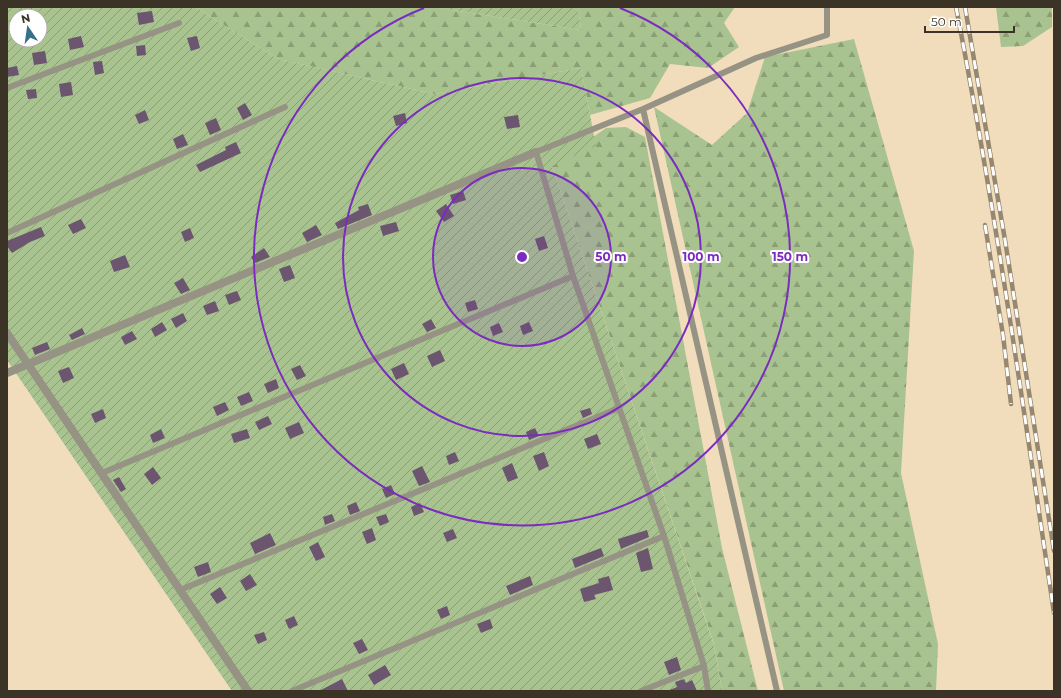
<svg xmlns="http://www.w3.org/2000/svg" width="1061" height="698" font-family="Montserrat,sans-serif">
<defs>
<pattern id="forest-firs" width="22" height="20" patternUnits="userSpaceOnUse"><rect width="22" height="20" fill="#a8c390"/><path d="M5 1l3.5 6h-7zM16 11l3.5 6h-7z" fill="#8a9f75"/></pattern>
<pattern id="garden-furrows" width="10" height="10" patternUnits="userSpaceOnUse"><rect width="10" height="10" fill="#a8c390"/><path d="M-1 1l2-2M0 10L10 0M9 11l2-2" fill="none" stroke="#8a9f75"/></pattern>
</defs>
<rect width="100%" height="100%" fill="#f1ddbb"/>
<path fill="url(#forest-firs)" d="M195,7H433L581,30L578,7H735L724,23L739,47L708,68L670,64L650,98L590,115L581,68L434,94L278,59Z
M996,7H1052V27L1023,46L1001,47Z
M854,39L914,251L901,473L938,644L936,691H784L654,107L712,145L747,113L765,57Z
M626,127L645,137L722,548L758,691H722L714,644L552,166L606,128Z"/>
<path fill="url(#garden-furrows)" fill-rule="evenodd" d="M7,7H195L278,59L434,94L581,68L596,146L552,166L714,645L722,691H232L7,360ZM16,16H40V40H16Z
M433,7H578L581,30Z"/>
<path fill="#6c556f" d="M152,11L154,22L139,25L137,13Z
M81,36L84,47L70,50L68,39Z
M197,36L200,48L191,51L187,38Z
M145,45L146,55L137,56L136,46Z
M45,51L47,63L34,65L32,53Z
M102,61L104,73L95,75L93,62Z
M17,66L19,75L7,77V68Z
M71,82L73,95L61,97L59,84Z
M36,89L37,98L28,99L26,90Z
M245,103L252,115L243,120L237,108Z
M145,110L149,120L139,124L135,115Z
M405,113L407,123L396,126L393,116Z
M518,115L520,127L507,129L504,117Z
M216,118L221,130L210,135L205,123Z
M183,134L188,145L177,149L173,139Z
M236,142L241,153L200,172L196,165L226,150L225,147Z
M463,191L466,200L453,204L450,195Z
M368,204L372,215L338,229L335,223L359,210L358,207Z
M446,204L454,216L444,222L436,211Z
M81,219L86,228L73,234L68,225Z
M396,222L399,231L383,236L380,226Z
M316,225L322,235L307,242L302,233Z
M41,227L45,236L30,242L12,253L7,246V241Z
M190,228L194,238L185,242L181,232Z
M544,236L548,248L539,251L535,239Z
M264,248L270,257L255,263L251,257Z
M125,255L130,267L114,272L110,261Z
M290,265L295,278L284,282L279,269Z
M183,278L190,290L181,294L174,283Z
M237,291L241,300L229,305L225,295Z
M475,300L478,309L468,312L465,303Z
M215,301L219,311L207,315L203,306Z
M183,313L187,321L176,328L171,319Z
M431,319L436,328L427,332L422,324Z
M162,322L167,330L155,337L151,329Z
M529,322L533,331L523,335L520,326Z
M499,323L503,332L493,336L490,327Z
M82,328L85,334L72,340L69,335Z
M132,331L137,339L125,345L121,337Z
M47,342L50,349L35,355L32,348Z
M440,350L445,361L432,367L427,356Z
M404,363L409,374L396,380L391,369Z
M300,365L306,376L297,380L291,369Z
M69,367L74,378L63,383L58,371Z
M276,379L279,388L268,393L264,384Z
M249,392L253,401L241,406L237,397Z
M225,402L229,410L217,416L213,407Z
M590,408L592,414L583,418L580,411Z
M103,409L106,418L95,423L91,414Z
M268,416L272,424L259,430L255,422Z
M299,422L304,433L290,439L285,428Z
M535,428L539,436L529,440L526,432Z
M161,429L165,438L153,443L150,435Z
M247,429L250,438L234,443L231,434Z
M597,434L601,444L588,449L584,439Z
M455,452L459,461L449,465L446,456Z
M544,452L549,466L539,471L533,456Z
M512,463L518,478L508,482L502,468Z
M422,466L430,482L419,486L412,471Z
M153,467L161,478L152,485L144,474Z
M119,477L126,489L121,492L113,480Z
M391,485L395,494L386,498L382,489Z
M356,502L360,511L350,515L347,506Z
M420,503L424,512L414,516L411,507Z
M332,514L335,521L325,525L323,517Z
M386,514L389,522L380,526L376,517Z
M372,528L376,540L367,544L362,532Z
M453,529L457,538L447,542L443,533Z
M647,530L649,537L621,549L618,539Z
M270,533L276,545L255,554L250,543Z
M318,542L325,557L316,561L309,547Z
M601,548L604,556L575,568L572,559Z
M648,548L653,569L641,572L636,553Z
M208,562L211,572L198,577L194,567Z
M250,574L257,585L246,591L240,581Z
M530,576L533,585L510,595L506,586Z
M609,576L613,590L594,595L596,599L584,602L580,589L599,583L598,579Z
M220,587L227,598L217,604L210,594Z
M447,606L450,615L441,619L437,610Z
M294,616L298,625L289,629L285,620Z
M490,619L493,628L481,633L477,624Z
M264,632L267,640L258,644L254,635Z
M362,639L368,650L359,654L353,643Z
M677,657L681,670L669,675L664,662Z
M385,665L391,675L374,685L368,675Z
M342,679L348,691H319Z
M684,679L686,683L692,680L697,691H667L677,687L675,682Z"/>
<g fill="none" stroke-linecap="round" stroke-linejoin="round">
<path stroke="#969384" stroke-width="6" d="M7,88L179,23
M643,109L777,691
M7,233L285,107
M102,473L573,276
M180,590L619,408
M292,691L664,536
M641,691L704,666
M708,691L704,666L664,536L573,276L536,152L643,109L756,58L827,35V7"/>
<path stroke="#969384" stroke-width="8" d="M7,333L248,691
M7,373L536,152"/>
<g stroke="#958770" stroke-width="4.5">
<path id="rail" d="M956,7C995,208 1024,411 1054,613
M965,7L1005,240L1054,551
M985,225L1003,335L1011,404"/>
</g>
<use href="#rail" stroke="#fff" stroke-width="3" stroke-dasharray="9" stroke-linecap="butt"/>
</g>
<circle cx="522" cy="257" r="89" fill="#7b2cbf" fill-opacity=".12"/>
<g fill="none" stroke="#7b2cbf" stroke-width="2">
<circle cx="522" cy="257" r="89"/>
<circle cx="522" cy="257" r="179"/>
<path d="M620 8A268 268 0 1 1 424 8"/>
</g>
<circle cx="522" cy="257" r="6" fill="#7b2cbf" stroke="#fff" stroke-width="2"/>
<g font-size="12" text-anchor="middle" font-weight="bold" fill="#7b2cbf" stroke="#fff" stroke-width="4" stroke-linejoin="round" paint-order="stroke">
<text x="611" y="261">50 m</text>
<text x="701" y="261">100 m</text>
<text x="790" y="261">150 m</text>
</g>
<rect width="1061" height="698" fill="none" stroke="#3b3326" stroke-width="16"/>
<g transform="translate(28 28) rotate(347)"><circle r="19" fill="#ffffff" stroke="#b1ada8"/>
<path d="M0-3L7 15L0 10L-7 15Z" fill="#377089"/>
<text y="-6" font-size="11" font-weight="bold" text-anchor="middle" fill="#3b3326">N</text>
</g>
<path d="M925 26v6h89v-6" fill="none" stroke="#3b3326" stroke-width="2"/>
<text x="931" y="26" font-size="12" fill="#3b3326" stroke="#ffffff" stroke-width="3" paint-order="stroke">50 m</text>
</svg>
